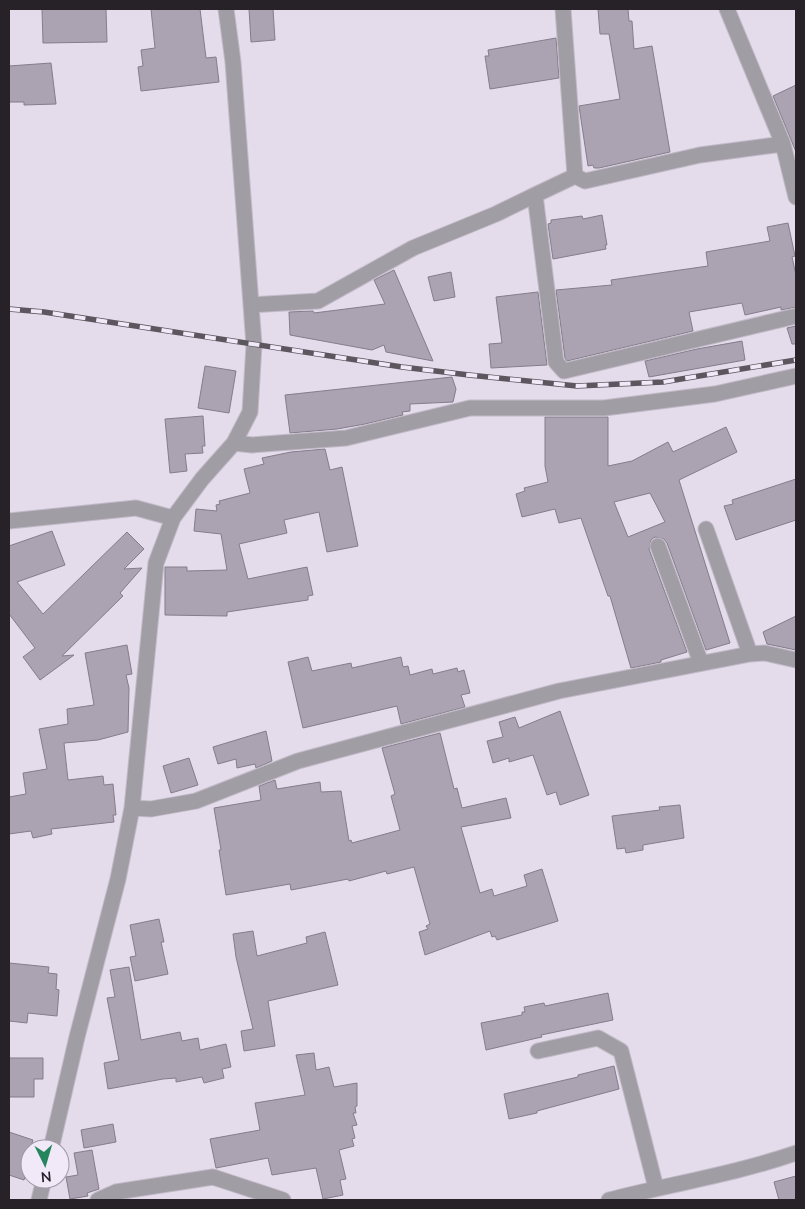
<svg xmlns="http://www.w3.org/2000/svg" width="805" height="1209" font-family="Mulish,sans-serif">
<rect width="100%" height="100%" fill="#e4dbeb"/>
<path fill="#aba2b2" stroke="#857d8b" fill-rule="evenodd" d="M42,9H106L107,42L43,43Z
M151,9H200L206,58L216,57L219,82L141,91L138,67L143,66L141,50L155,48Z
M249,9H273L275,40L251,42Z
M598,9H628L629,21H632L634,49L652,46L670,152L599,168H594L593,165L588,166L579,106L620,99L609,34H600Z
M556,38L559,78L490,89L485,56H489L488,50Z
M51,63L56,104L24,105V102H9V66Z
M796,85V152L773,96Z
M602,215L607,245H605L606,249L553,259L548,224L551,223V220L582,216L583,219Z
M788,223L795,256L792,257L796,275V307L781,310V307L745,315L742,303L689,312L693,331L567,361L565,358L556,290L612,285L611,280L708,266L706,252L770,241L767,227Z
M394,270L433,361L386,352L384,345L372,350L290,335L289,312L313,311L314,313L385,304L374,280Z
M451,272L455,297L434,301L428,277Z
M538,292L547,365L491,368L489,344L502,343L496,297Z
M796,326V344H792L787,328Z
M742,341L745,360L649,377L645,361L697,349Z
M205,366L236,371L229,413L198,408Z
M452,377L456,389L453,402L410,404V411L402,412L403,415L365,424L337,429L290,433L285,395Z
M203,416L205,446H202L203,453L185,454L187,471L170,473L165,419Z
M545,417H608V466L632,461L668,442L673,452L726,427L737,452L679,480L730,643L706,650L667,543L664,539L655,537L651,540L649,549L687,652L661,660V662L631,668L610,596H608L581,518L559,523L555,509L522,517L516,494L525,491L524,488L548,482L545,466ZM650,493L665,522L628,537L614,502Z
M325,449L330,470L342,467L358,546L327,552L319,512L284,520L287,533L239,544L248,579L307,567L313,595L308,596V600L227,612V616L165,615V567H187V571L227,570L221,534L194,531L196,509L217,511L216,505L220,504L219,501L250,493L244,469L264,464L262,458L291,452Z
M796,479V520L736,540L724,506L733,504L732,500Z
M52,531L65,565L17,582L43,614L127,532L144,549L124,569L142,568L120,593L123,596L62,656L74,655L40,680L23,657L35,648L9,614V546Z
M796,616V650L767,644L763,632Z
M127,645L132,674L126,675L129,688L128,732L98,740L64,743L68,780L103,776L104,785L113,784L116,815H113L114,822L51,829L52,834L33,838L31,831L9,834V797L26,794L23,773L47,769L39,729L68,724L67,709L94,705L85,653Z
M308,657L312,671L351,663L352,668L401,657L403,667L408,666L410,675L432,669L433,674L457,668L458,672L464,670L470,693L461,695L465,707L401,724L397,706L303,728L288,662Z
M560,711L589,795L560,805L556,792L547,795L533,755L509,762V758L493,763L487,741L503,737L499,722L515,717L519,728Z
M266,731L272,761L256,768L255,764L237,768L236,759L218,764L213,747Z
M440,733L454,789L457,788L462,808L506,798L511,818L461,827L480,893L492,889L494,896L527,886L524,875L542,869L558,921L497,940L495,936L492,937L490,931L425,955L419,932L428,929L426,926L430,924L414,867L387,874L386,871L349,881L348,879L291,890L290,884L226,895L219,850H221L214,808L261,800L259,786L275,780L277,789L320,782L321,792L341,791L349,841L351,840L352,843L400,830L391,796L395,794L382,748Z
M189,758L198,785L171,793L163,766Z
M680,805L684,838L643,845V850L626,853L625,848L617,849L612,816L660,810L659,807Z
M159,919L164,942H161L168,974L135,981L130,957L136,956L130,925Z
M253,931L257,956L307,943L306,937L325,932L338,985L268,1001L275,1046L244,1051L241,1031L253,1029L236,957L233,934Z
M9,963L49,967L48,973L57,974L56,989L59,990L57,1016L28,1013L27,1023L9,1021Z
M129,967L141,1040L180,1032L182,1041L198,1038L200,1050L226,1044L231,1067L222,1069L224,1078L204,1083L202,1077L176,1082V1078L163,1079L108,1089L104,1063L119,1060L107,998L115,997L110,970Z
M608,993L613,1020L541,1035L542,1037L533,1039L486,1050L481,1023L522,1015V1012H525L524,1007L544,1003L545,1006Z
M314,1053L316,1070L329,1067L334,1087L357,1083V1106L355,1107L356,1113H353L357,1125L352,1126L355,1138L352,1139L354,1146L339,1150L346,1179L340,1180L343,1195L323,1199L316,1168L272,1175L268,1158L216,1168L210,1139L260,1130L255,1103L305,1095L296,1055Z
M9,1058H43V1079H34V1097H9Z
M614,1066L619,1089L537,1111V1113L509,1119L504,1094L578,1077V1075Z
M113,1124L116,1142L84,1148L81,1130Z
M9,1132L33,1140L30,1149V1160L24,1180L9,1175Z
M92,1150L99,1189L87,1193L88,1196L70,1199L66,1177L78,1175L74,1153Z
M796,1176V1200H779L774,1182Z"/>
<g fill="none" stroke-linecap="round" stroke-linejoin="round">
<g stroke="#c2bac8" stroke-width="17">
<path id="minor" d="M563,9L575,176L535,195L556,362L564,371L796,316
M727,9L783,144L796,197
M575,176L585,181L700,155L783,144
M251,305L318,301L413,248L496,214L535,195
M234,443L252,445L346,438L470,408H604L715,394L796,376
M9,521L136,508L173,518
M706,529L750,654
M658,546L701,663
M132,808L151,809L196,801L298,761L559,691L750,654L765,653L796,660
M538,1051L598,1038L621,1051L656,1188
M51,1149L77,1037L118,879L132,808L156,563L173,518L202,479L234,443L250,412L254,345L233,62L226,9
M39,1200L44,1179
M98,1200L116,1192L213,1177L283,1200
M609,1200C671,1184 735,1174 796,1153"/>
</g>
<use href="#minor" stroke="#a19da4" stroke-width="15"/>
<g stroke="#5c575f" stroke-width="5.5">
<path id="rail" d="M9,309L44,312L402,367L469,375L577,386L663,382L796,360"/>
</g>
<use href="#rail" stroke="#f1e8f8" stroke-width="4" stroke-dasharray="11" stroke-linecap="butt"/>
</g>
<rect width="805" height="1209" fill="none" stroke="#262228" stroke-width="20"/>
<g transform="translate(45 1164) rotate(175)"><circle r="24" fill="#f1e8f8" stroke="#a099a5"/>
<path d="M0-4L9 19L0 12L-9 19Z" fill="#25855d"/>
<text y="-8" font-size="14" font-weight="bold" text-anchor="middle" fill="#262228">N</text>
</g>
</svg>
